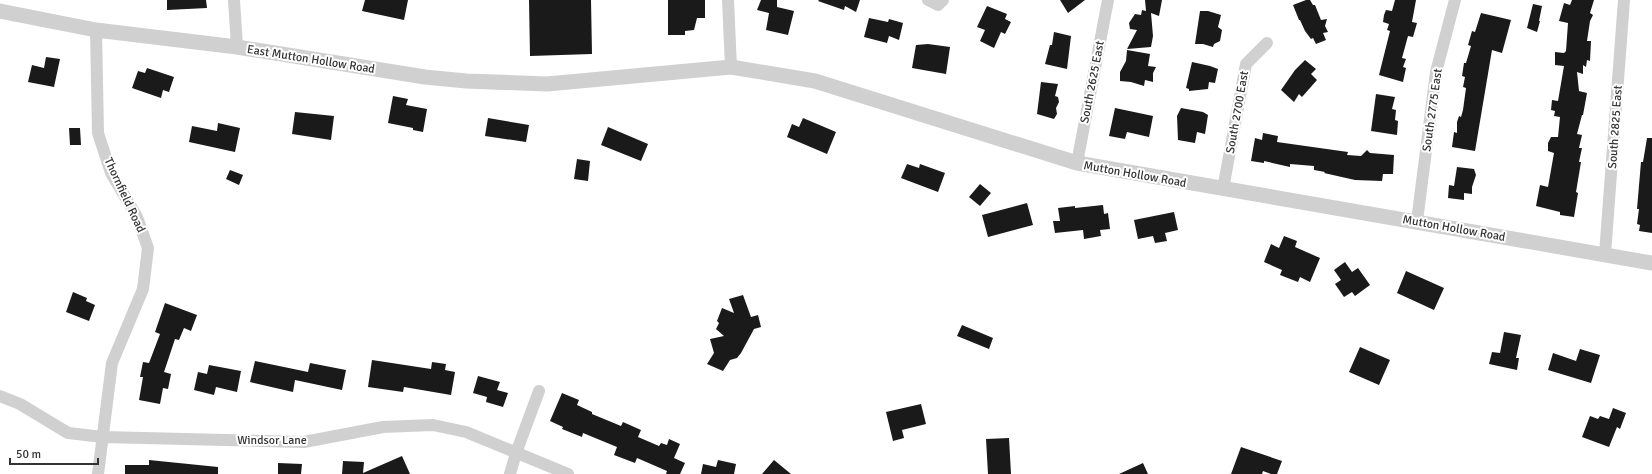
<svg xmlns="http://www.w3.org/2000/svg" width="1652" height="474" font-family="Signika,sans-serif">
<rect width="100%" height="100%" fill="#fff"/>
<path fill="#1a1a1a" d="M167,0H206L207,8L167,10Z
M365,0H408L404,20L362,11Z
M529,0H591L592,54L530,56Z
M668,0H705V18H697L694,30L685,31V35H668Z
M761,0H777V7L794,11L788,35L766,30L769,13L757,10Z
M819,0H860L856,12L845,6L844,10L818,1Z
M1060,0H1085L1068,13Z
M1145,0H1162L1159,16L1151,13L1153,36L1151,47L1127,49L1137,30L1130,29L1129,23L1135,14L1141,15L1142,10L1146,11Z
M1306,0H1310L1313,5H1315L1321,20L1327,19L1325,26L1328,32L1323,33L1326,40L1316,44L1313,38L1311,39L1305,31L1300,20H1299L1293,5Z
M1395,0H1416L1412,22L1417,23L1413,37L1408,36L1402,58L1406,59L1403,67L1406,68L1403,82L1379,75L1390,31L1387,30L1389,24L1383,22L1384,15L1386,10L1392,11Z
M1572,0H1594L1590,13L1593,15L1590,21L1587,41H1591L1590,61L1587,60L1586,67L1583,65V74L1577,72L1579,91L1587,93L1583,115H1582L1577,134L1582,135L1579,148H1582L1579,162H1581L1576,192L1578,193L1574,217L1560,215V212L1536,206L1540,185L1548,187L1554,153L1548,151V143L1551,137H1558L1560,117L1554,116L1555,111L1551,110L1552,100L1558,101L1564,66L1555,65V52L1564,53L1566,51L1568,23L1559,21L1564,3L1570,5Z
M1533,4L1542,6L1539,21H1540L1537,32L1527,28Z
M987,6L1007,14L1005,19L1011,22L1005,34L1001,32L994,48L980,41L985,30L977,27Z
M1200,11H1208L1221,15L1218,27L1222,30L1220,41L1214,44L1213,47L1203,44H1195Z
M1481,13L1511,20L1502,53L1492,50L1475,151L1452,147L1454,132L1457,133V122L1459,116L1461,117L1463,110L1466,88L1463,87L1465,77L1462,76L1464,63H1466L1471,46L1468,45L1472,31L1475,32Z
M869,18L888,22L889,19L903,23L899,40L889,36L887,43L864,37Z
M1054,32L1071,36L1067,69L1045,64L1050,45H1052Z
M928,44L950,47L946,74L912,68L916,45Z
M1127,50L1150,54L1148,66L1156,67L1153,73V82L1145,80L1144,86L1131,82L1120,81V72L1126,61Z
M46,57L60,59L54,87L28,82L32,65L44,68Z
M1305,60L1316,69L1311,74L1317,80L1302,97L1299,94L1294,102L1281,90L1295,70Z
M1192,62L1210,66L1218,69L1215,83L1209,82L1208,89L1189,91V89L1186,88Z
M147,68L174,77L169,92L163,90L161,98L132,88L138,71L145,73Z
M1041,82L1058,84L1055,96L1058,97L1059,102L1056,108L1057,114L1054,119L1037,114Z
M1376,94L1395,97L1392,109L1396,110L1395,120L1398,121L1397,135L1371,131Z
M393,96L408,99L406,105L427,109L423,132L413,130V128L388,123Z
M1115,108L1153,116L1149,137L1127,132L1125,139L1109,136Z
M1181,108L1203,112L1208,115L1205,134L1197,132L1195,143L1178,140L1177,116Z
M295,112L334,116L331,140L292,134Z
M488,118L529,125L526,142L485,136Z
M803,118L836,132L827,154L787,137L792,124L799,127Z
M218,123L240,128L235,152L189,142L192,126L217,131Z
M608,127L648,144L641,161L601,145Z
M69,128H80L81,145H70Z
M1263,133L1278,136L1277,142L1348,152L1347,155L1361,156L1367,150L1370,153L1394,155L1393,174H1383L1382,181L1355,180L1324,173L1325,172L1314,170V166L1290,164V167L1264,161V163L1251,161L1255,138L1262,140Z
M1647,138H1652V233L1639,231L1640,225L1637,224L1639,209H1637L1641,162H1643Z
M577,159L590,161L588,181L574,179Z
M907,164L919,168L920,164L945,173L938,192L901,178Z
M1457,167L1474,169L1476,175L1472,187V194L1464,193V200L1448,198L1449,185L1454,186Z
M230,170L243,175L239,185L226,179Z
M980,184L991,193L980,206L969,197Z
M1027,203L1033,225L988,237L982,215Z
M1103,205L1104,214L1108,213L1110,229L1100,230L1101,236L1084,239L1083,230L1055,233L1053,221H1060L1058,208L1075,206V208Z
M1174,212L1178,230L1165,233L1167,241L1155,243L1153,236L1138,239L1134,220Z
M1284,236L1297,241L1295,247L1320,258L1310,282L1300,277L1298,282L1280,275L1282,270L1264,262L1271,244L1279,248Z
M1345,262L1352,272L1358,268L1370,285L1355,296L1352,292L1344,297L1335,284L1341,280L1334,270Z
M1406,271L1444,288L1434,310L1397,293Z
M73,292L87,298L86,301L95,305L89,321L66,312Z
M743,295L751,317L758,315L761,327L754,329L741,353L737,358L730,360L723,371L707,364L714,353L710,339L724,336L716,329L719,323L717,321L722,308L734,313L729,299Z
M165,303L197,315L191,331L184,328L179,340L175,339L164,372L171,374L168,389L163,388L160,404L139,400L143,377H140L143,362L149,363L160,334L155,332Z
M962,325L993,338L989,349L957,336Z
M1504,332L1521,335L1516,358H1519L1517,370L1489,364L1492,352L1500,353Z
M1360,347L1390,360L1379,385L1349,372Z
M1580,349L1600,355L1591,383L1548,370L1553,353L1576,361Z
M372,360L431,369L432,362L446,364L445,370L455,372L451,395L404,387L403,392L368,387Z
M255,361L308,372L310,363L346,370L342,390L295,380L293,392L250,382Z
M209,365L241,371L237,392L216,387L214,395L194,390L198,372L207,374Z
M478,376L500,382L497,390L508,393L503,407L486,402L487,397L473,393Z
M562,393L579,400L577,405L592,412V414L621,426L623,422L641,430L638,437L659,446L661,443L667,445L669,439L680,444L674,458L685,463L680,474H666L667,471L637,458L635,463L614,455L617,447L583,433L582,437L562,429L563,427L550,421Z
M921,404L926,424L902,430L904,438L893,441L886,412Z
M1613,408L1626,413L1620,429L1617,427L1609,447L1582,437L1590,416L1598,419L1600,416L1609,419Z
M1009,438L1011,474H988L986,439Z
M1241,447L1282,461L1277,474H1271L1263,471L1262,474H1231Z
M402,456L410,474H342L343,461L364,462L363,473Z
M149,460L218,467V474H125V465H149Z
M718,460L736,464L734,474H701L703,464L716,467Z
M774,460L791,474H762Z
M278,463L302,464L301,474H278Z
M1143,463L1148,474H1119Z"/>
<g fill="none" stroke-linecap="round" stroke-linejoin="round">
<path stroke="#d0d0d0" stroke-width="12" d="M234,0L237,47
M728,0L731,67
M928,0L938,5L943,0
M96,30L98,133L111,173L137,217L148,248L143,289L112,363L98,474
M1077,163L1108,0
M1223,189L1246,64L1267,43
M1417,221L1436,72L1455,0
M1605,254L1624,0
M0,396L20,404L68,433L103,437L304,442L383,427L433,425L466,432L568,474
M510,474L516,453L539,391"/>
<path stroke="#d0d0d0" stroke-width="15" d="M0,11L96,30L237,47L425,77L466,81L547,84L731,67L815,81L1077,163L1652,263"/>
</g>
<g text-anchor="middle" stroke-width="4" stroke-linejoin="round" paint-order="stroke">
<g font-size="12" fill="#333" stroke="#fff">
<text transform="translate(311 59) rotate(9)" y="4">East Mutton Hollow Road</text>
<text transform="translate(1092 82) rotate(-79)" y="4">South 2625 East</text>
<text transform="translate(1432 110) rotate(-82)" y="4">South 2775 East</text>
<text transform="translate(1237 112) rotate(-80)" y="4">South 2700 East</text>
<text transform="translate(1615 127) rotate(-86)" y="4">South 2825 East</text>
<text transform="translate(1135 174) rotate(10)" y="4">Mutton Hollow Road</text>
<text transform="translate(125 195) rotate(65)" y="4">Thornfield Road</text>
<text transform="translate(1454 228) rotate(10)" y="4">Mutton Hollow Road</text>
<text x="272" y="444">Windsor Lane</text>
</g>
</g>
<path d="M10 458v6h88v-6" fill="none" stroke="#333333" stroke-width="2"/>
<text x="16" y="458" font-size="12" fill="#333333" stroke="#ffffff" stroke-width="3" paint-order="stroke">50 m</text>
</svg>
